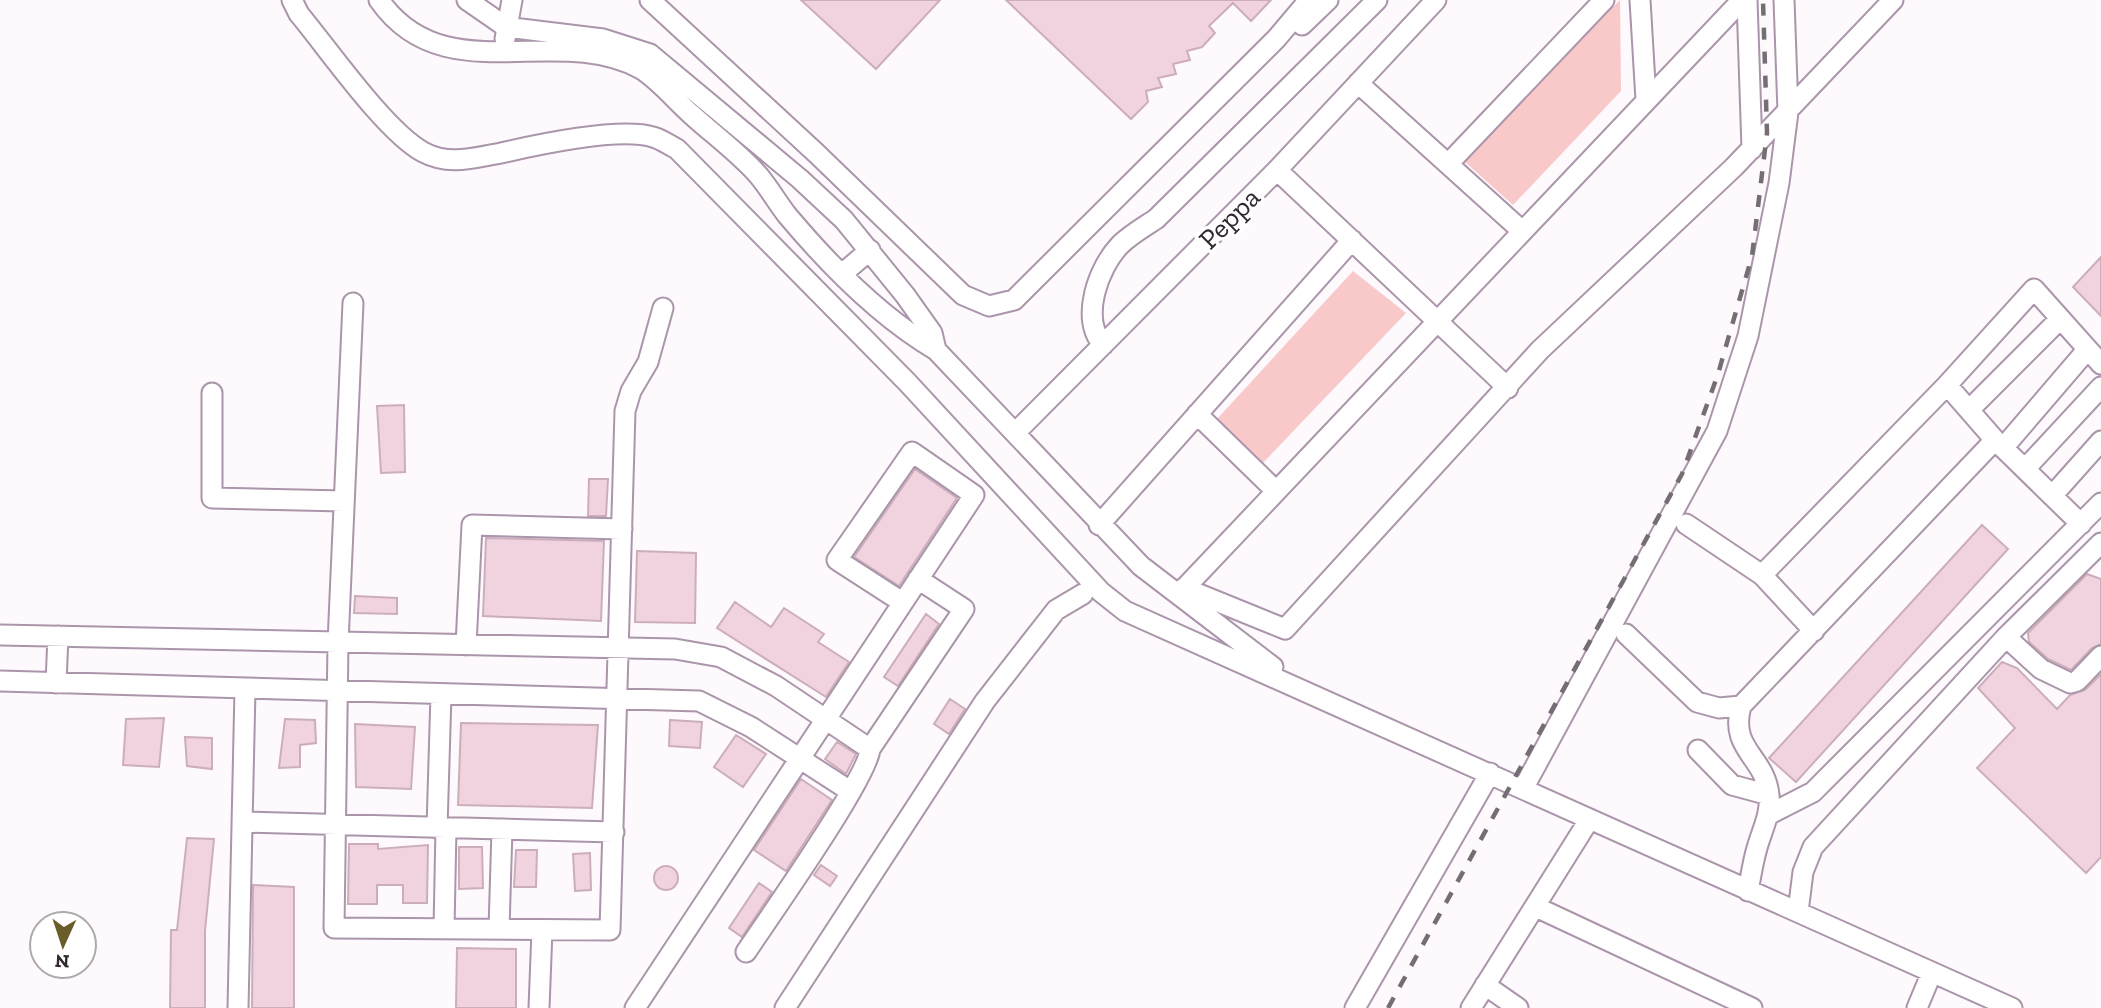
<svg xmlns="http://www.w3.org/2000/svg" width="2101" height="1008" font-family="'Zilla Slab',serif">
<rect width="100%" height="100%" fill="#fdf9fd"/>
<path fill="#f9c8c9" d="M1620,0L1621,91L1513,205L1464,161Z
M1353,271L1406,313L1261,465L1217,419Z"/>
<path fill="#f1d2df" stroke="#ccaebb" stroke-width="2" d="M801,0H940L876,69Z
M1006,0H1271L1251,21L1233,3L1209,26L1215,33L1202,47L1187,51L1190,60L1173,64L1176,74L1158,78L1162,87L1146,91L1148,102L1131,119Z
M2101,257V316L2073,287Z
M404,405L405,472L381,473L377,406Z
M915,469L957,498L899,586L854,557Z
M589,479H608L606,516H588Z
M1982,525L2008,549L1796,782L1769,758Z
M486,538L604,541L601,621L483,616Z
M637,551L696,553L695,623L635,622Z
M2087,574L2101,579V644L2092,648L2071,670L2048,659L2029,642L2028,633Z
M355,596L397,598V614L354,613Z
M735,602L771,627L784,608L824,634L818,642L849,662L826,697L717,628Z
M926,614L939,624L898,686L884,677Z
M2002,662L2017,668L2057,709L2070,695L2085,690L2101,674V857L2086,873L1977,768L2015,728L1978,688Z
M950,699L965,709L949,734L934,724Z
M164,718L159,767L123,765L126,719Z
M285,719L315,720L316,743L300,745V767L279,768Z
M670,720L702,722L700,748L669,746Z
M461,723L598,725L592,808L458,805Z
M355,724L415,727L411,789L356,787Z
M736,735L766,754L743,787L714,767Z
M185,737L212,738V769L187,766Z
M837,742L856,754L846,774L825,759Z
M801,779L832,800L786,871L754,850Z
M187,838L214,839L205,931V1008H170L171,930H177Z
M349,844H378V849L428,845L427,903H403V885H377V904H348Z
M459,847H482L483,888L459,889Z
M516,850H537L536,887H514Z
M590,853L591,890L575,891L573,854Z
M821,865L837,876L830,886L814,875Z
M654 878a12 12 0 1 1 24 0a12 12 0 1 1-24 0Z
M759,883L772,892L742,937L729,928Z
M253,885L294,887V1008H252Z
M457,948L516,949V1008H456Z"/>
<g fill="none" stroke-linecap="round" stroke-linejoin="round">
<g stroke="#aa95ab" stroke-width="23">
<path id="minor" d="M292,0L299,14C329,50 385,131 423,152C449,166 473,158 501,153C536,145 620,127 653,137C661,139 669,145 677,149L907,382L1101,592L1125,611L2012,1008
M379,0C444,93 555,22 641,69C659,80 676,101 692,115C714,135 740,154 759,176C769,188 777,202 787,215C829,265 880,317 936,350L1141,566L1273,667
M467,0L506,27L603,39L650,54L800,179L844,220L905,295L932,333L936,350
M650,0L816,153L963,295L989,306L1014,300L1276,39L1309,0
M1640,0L1646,100
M1747,0L1752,149
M1302,25L1328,0
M505,39L512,0
M1358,83L1522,231
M1448,164L1604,0
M1277,170L1508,388
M842,274L870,250
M353,303L338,643L334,928L610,930L625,411L631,391L648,362L663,308
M1103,345C1080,318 1098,268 1120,245C1130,235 1144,227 1156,219L1377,0
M1947,385L1995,440L2081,524
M212,393V498L344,501
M1969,410L2059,320
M1197,414L1276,491
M1016,432L1277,170L1436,0
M2003,448L2087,350
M2025,469L2101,387
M2052,496L2101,441
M1686,524L1762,575L1814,631
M1099,525L1352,240
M1762,575L1947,385L2034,289L2101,364
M1184,588L1285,629L1540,350L1734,167L1893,0
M1179,594L1742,0
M1626,634L1697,702L1719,708L1741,706
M0,635L675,649L721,657L776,686L870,749
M2006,637L2041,669L2070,683L2077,681L2101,656
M466,645L472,525L622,529
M0,681L699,701L751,727L850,791
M56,683L58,636
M1698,750L1732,785L1769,795
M1523,789L1717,431L1748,336L1779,183L1788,112L1784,0
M1768,815L1813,792L2101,503
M242,822L614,832
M437,828L441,694
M1748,891C1751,876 1753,861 1757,848C1762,830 1771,814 1769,795C1765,756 1729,750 1741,706L1995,440
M1536,907L1752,1008
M1798,912L1803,872L1813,847L2006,637L2101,543
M444,929L446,828
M499,929L502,829
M746,952C768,919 869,776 870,749L964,609L918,579
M1485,985L1518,1008
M238,1008L245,689
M539,1008L542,930
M635,1008L974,495L912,452L837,560L902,602
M785,1008L985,701L1056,610L1083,594
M1355,1008L1490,773
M1471,1008L1589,820
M1917,1008L1932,972"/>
</g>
<use href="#minor" stroke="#fff" stroke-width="19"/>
<path stroke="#746d74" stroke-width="4.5" stroke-dasharray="12 12" stroke-linecap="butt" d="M1388,1008L1682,474L1718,374L1752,256L1767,133L1763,0"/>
</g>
<g text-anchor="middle" stroke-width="7" stroke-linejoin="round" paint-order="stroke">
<g font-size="28" fill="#312931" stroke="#fff">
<text transform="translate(1229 218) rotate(-45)" y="10">Peppa</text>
</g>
</g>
<g transform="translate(63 945) rotate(183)"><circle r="33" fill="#ffffff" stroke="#ada9ad" stroke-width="2"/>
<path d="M0-5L12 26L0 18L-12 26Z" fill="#6b5d2a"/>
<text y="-10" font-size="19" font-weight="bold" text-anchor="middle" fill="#312931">N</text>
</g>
</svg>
